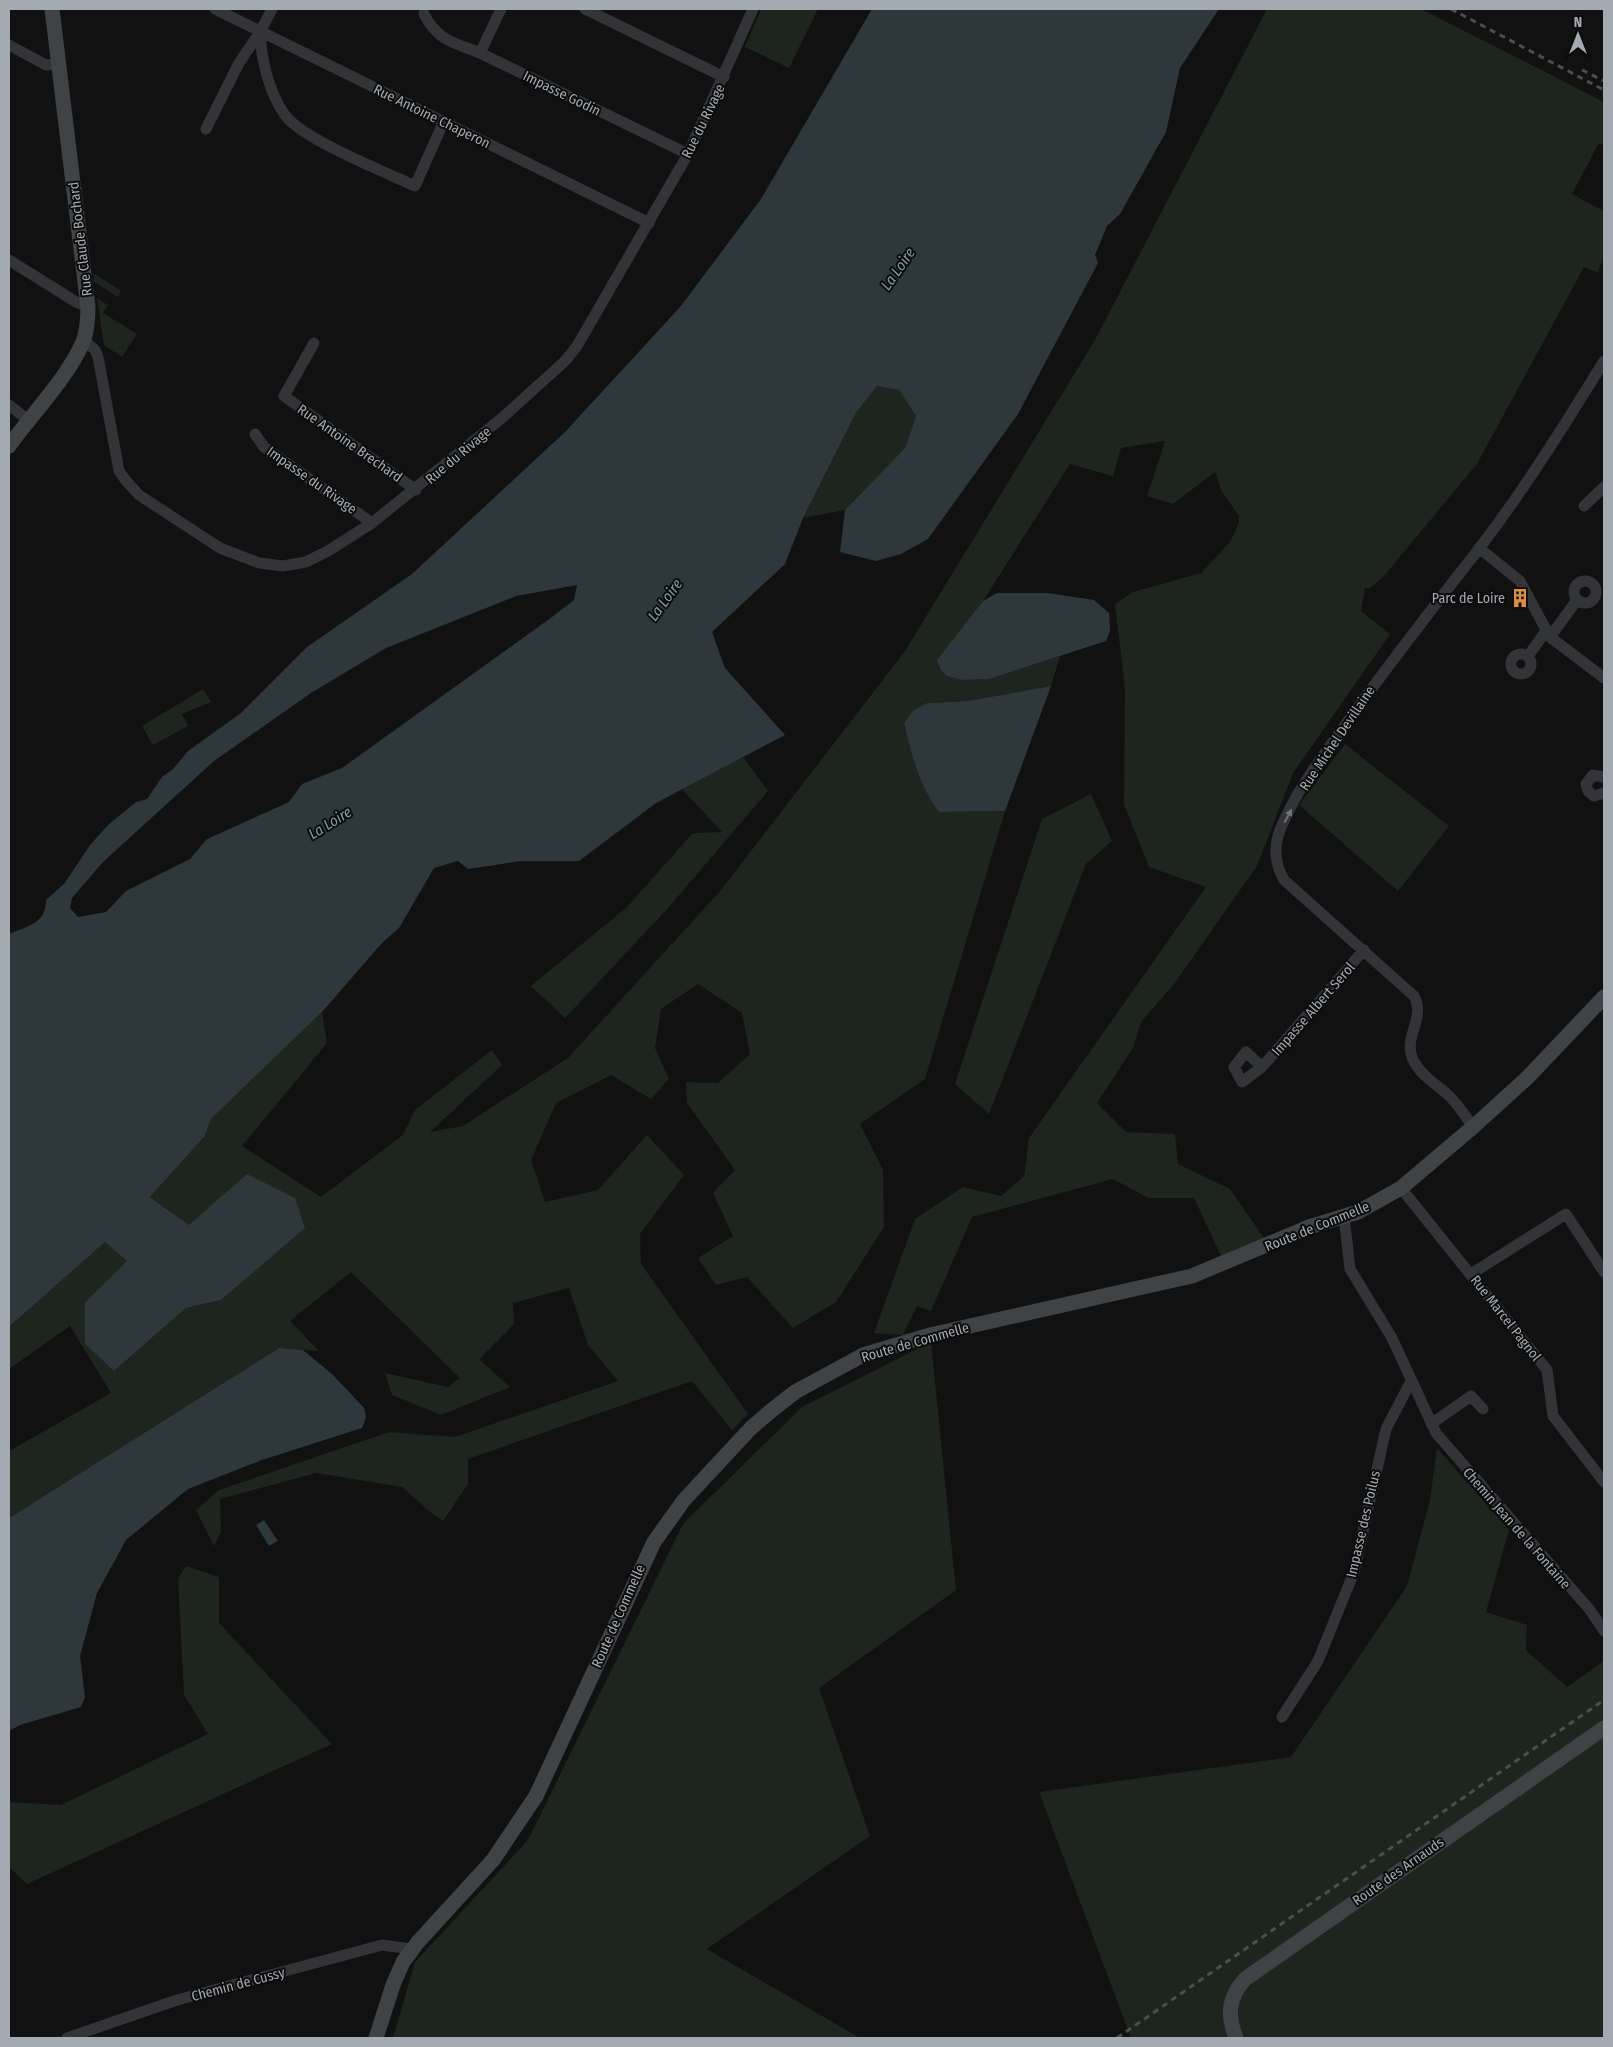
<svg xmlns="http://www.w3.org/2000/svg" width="1613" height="2047" font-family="'Fira Sans Condensed',sans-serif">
<rect width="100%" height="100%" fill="#111112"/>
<path fill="#1e241e" d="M761,9H818L789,68L745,47Z
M1267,9H1421L1604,102V145L1599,143L1572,194L1604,211V253L1598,273L1584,267L1477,464L1384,576L1370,588H1365L1361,611L1390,634L1293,773L1257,866L1174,984L1141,1022L1133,1048L1097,1103L1126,1132L1175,1134L1178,1164L1230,1189L1264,1238L1223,1260L1194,1198H1148L1113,1179L972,1217L931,1311L917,1306L903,1335L874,1333L915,1219L963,1187L1001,1196L1024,1176L1029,1138L1206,887L1149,867L1124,805L1125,689L1115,604L1133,592L1201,573L1230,542L1239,523V516L1222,492L1215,472L1173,504L1147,496L1165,441L1121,448L1113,476L1070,464L983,601L938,660L962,680L989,679L1060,656L1051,686L967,701L927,703L904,723C911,754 919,786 939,812L1005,811L925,1079L860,1124L883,1170L884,1227L836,1302L793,1328L747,1277L716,1285L698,1258L733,1236L713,1193L735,1170L687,1103L686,1082L718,1083L750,1054L742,1013L698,984L661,1009L655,1048L669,1079L651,1099L611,1075L556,1103L531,1160L545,1202L598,1190L647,1135L684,1175L640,1234L641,1264L748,1414L732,1430L692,1381L468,1459V1484L443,1521L430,1512L402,1487L316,1473L220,1499L221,1532L214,1546L196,1510L219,1490L389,1432L455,1437L618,1381L588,1345L569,1288L513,1303L514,1324L479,1359L510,1387L441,1415L392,1395L385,1373L448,1387L460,1378L351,1272L290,1321L319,1351L279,1348L9,1518V1451L111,1393L70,1326L9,1369V1327L105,1242L127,1261L85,1302L114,1371L186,1308L221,1300L189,1225L150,1197L205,1136L211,1119L322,1012L327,1043L242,1146L321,1197L403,1135L415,1110L492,1050L502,1065L430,1132L463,1126L568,1058L721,890L905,651L1095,340Z
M93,273L121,291L118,297L94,282Z
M97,298L108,305L103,313L137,334L122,357L104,345Z
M877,386L899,390L916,416L905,448L845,510L803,518L856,413Z
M203,689L211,702L182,714L188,726L153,745L142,726Z
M1345,744L1449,826L1398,891L1299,805Z
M743,757L768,791L669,907L565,1018L531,986L627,907L693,833L722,832L682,789Z
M1091,794L1112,841L1086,864L989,1114L955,1084L1042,819Z
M931,1342L956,1590L819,1688L870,1836L707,1949L860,2038H393L415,1962L528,1840L683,1524L802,1407Z
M1437,1448L1509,1530L1486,1612L1527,1625L1526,1650L1567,1687L1604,1661V2038H1131L1039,1792L1291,1757L1407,1586L1430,1500Z
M186,1566L219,1577V1623L332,1744L27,1884L9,1867V1802L61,1805L208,1734L184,1695L178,1579Z"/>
<path fill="#2e373b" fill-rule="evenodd" d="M872,9H1219L1180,68L1166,132L1120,214L1107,226L1095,255L1098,263L1018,414L928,539L901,554L876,561L840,552L845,510L905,448L916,416L899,390L877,386L856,413L803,518L785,564L712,632L725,668L785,735L656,803L579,861H521L468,869L458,861L434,868L399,928L382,943L322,1012L211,1119L205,1136L150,1197L189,1225L247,1174L295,1198L305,1228L221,1300L186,1308L114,1371L85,1344V1302L127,1261L105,1242L9,1327V934C27,926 46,924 46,900L64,884L90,845L109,824L136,802L147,799L162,777L173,769L188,751L241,713L307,647L412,574L565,432L681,306L761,199ZM577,585L574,600L552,617L342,768L302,784L289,802L207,839L190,859L126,891L106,912L78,917L70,908L72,898L103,862L214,761L311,693L386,648L516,596Z
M997,593H1047L1094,600L1109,613L1110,631L1106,641L989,679L962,680L947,676L941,670L937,660L983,601Z
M1051,686L1005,811L939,812C919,786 911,754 904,723L912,712L927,703L967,701Z
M279,1348L303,1350L333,1375L364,1408L366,1417L362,1428L262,1460L188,1489L126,1540L97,1593L80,1656L85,1697L81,1707L20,1725L9,1731V1518Z
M264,1520L278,1541L269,1546L256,1525Z"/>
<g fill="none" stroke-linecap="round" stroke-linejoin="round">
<path stroke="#323437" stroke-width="11" d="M215,9L649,223
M501,9L480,53L688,154
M585,9L724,77
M424,14C438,41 453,42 480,53
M260,32C261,59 269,93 285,115C302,139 385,172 415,186L444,121
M9,45L46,65L59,64
M206,129L239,63L260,32L272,9
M9,260L76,302L88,307
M84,340L95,350L98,357L119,471L127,482L139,495L220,548L259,563L283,566L306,562L328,551L372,523L502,418L565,361L577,346L688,154L753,9
M314,343L284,396L416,490
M9,405L28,420
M255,434L264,447L372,523
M1584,506L1604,487
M1479,548L1520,581L1550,637L1604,678
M1574 592a11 11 0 1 1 22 0a11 11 0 1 1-22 0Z
M1550,637L1577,600
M1511 664a10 10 0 1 1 20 0a10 10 0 1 1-20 0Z
M1528,656L1546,631
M1604,777L1593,775L1586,784L1588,791L1594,796L1604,793
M1262,1067L1242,1082L1234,1067L1246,1052L1262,1067L1364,950
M1473,1127C1465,1116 1457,1102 1446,1093C1434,1083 1418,1073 1412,1057C1404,1036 1426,1017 1414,996L1284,880C1275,864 1273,848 1280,830C1296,790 1323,756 1348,721C1390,663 1434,606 1478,550C1524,490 1564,426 1604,361
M1401,1188L1547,1370L1553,1416L1604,1482
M1344,1216L1350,1269L1392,1338L1436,1433L1590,1610L1604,1631
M1471,1274L1566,1214L1604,1272
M1431,1424L1471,1396L1483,1409
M1282,1717L1318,1661L1354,1572L1386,1429L1411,1381
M67,2038L177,2000L382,1945L411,1949"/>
<path stroke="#404346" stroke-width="15" d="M9,446C32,414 68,377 83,342C87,331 88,319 88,307L52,9
M376,2038L393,1985L403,1962L418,1942L493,1860L536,1796L654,1542L684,1500L751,1428L772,1410L795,1392L863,1355L930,1335L1192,1276L1309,1227L1358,1212L1401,1188L1473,1127L1527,1078L1604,997
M1236,2038C1227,2015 1228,1998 1245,1979L1604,1728"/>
<path stroke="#4b4e51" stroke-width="3" stroke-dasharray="6 5" stroke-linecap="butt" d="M1451,9L1604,90
M1582,70L1604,81
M1117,2038L1604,1700"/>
</g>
<defs><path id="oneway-solid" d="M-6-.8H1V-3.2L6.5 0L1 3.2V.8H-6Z" transform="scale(1.25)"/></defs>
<use fill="#70757a" href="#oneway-solid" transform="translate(1288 816) rotate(-62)"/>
<defs>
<g id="building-bare" transform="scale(1.5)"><path d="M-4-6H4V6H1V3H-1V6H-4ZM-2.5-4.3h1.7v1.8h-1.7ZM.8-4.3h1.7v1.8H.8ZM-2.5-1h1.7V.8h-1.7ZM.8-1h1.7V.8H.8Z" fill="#de8e3d" stroke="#0c0c0d" stroke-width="2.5" paint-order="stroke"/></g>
</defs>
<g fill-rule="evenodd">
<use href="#building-bare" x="1520" y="598"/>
</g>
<g text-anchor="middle" stroke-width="4" stroke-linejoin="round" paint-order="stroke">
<g font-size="14" fill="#a3aab1" stroke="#0c0c0d">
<text transform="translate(562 93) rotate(26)" y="5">Impasse Godin</text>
<text transform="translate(432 116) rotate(26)" y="5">Rue Antoine Chaperon</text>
<text transform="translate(703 121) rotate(-64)" y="5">Rue du Rivage</text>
<text transform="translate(80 239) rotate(-97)" y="5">Rue Claude Bochard</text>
<text transform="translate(350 443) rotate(35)" y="5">Rue Antoine Brechard</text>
<text transform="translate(458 455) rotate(-40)" y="5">Rue du Rivage</text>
<text transform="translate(312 480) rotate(35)" y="5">Impasse du Rivage</text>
<text transform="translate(1337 738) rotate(-56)" y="5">Rue Michel Devillaine</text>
<text transform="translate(1313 1009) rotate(-49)" y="5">Impasse Albert Serol</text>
<text transform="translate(1317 1226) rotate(-22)" y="5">Route de Commelle</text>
<text transform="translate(1506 1318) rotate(52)" y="5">Rue Marcel Pagnol</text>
<text transform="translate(915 1342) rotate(-16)" y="5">Route de Commelle</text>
<text transform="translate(1363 1524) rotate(-77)" y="5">Impasse des Poilus</text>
<text transform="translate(1517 1528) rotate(49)" y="5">Chemin Jean de la Fontaine</text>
<text transform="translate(618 1616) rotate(-66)" y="5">Route de Commelle</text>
<text transform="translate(1398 1871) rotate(-35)" y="5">Route des Arnauds</text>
<text transform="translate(238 1984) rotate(-15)" y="5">Chemin de Cussy</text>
</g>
<g font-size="14" fill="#a3aab1" stroke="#0c0c0d" text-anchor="end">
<text x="1505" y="603">Parc de Loire</text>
</g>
<g font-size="15" font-style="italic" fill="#7d9caa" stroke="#0c0c0d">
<text transform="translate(898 269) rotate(-55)" y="5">La Loire</text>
<text transform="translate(665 600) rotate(-54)" y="5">La Loire</text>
<text transform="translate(330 823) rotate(-32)" y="5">La Loire</text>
</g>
</g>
<rect width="1613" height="2047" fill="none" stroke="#a3aab1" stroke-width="20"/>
<g transform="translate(1578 35)" stroke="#0c0c0d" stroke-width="4" paint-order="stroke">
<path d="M0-4L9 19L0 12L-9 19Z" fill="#a3aab1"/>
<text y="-8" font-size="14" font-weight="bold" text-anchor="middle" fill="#a3aab1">N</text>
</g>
</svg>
